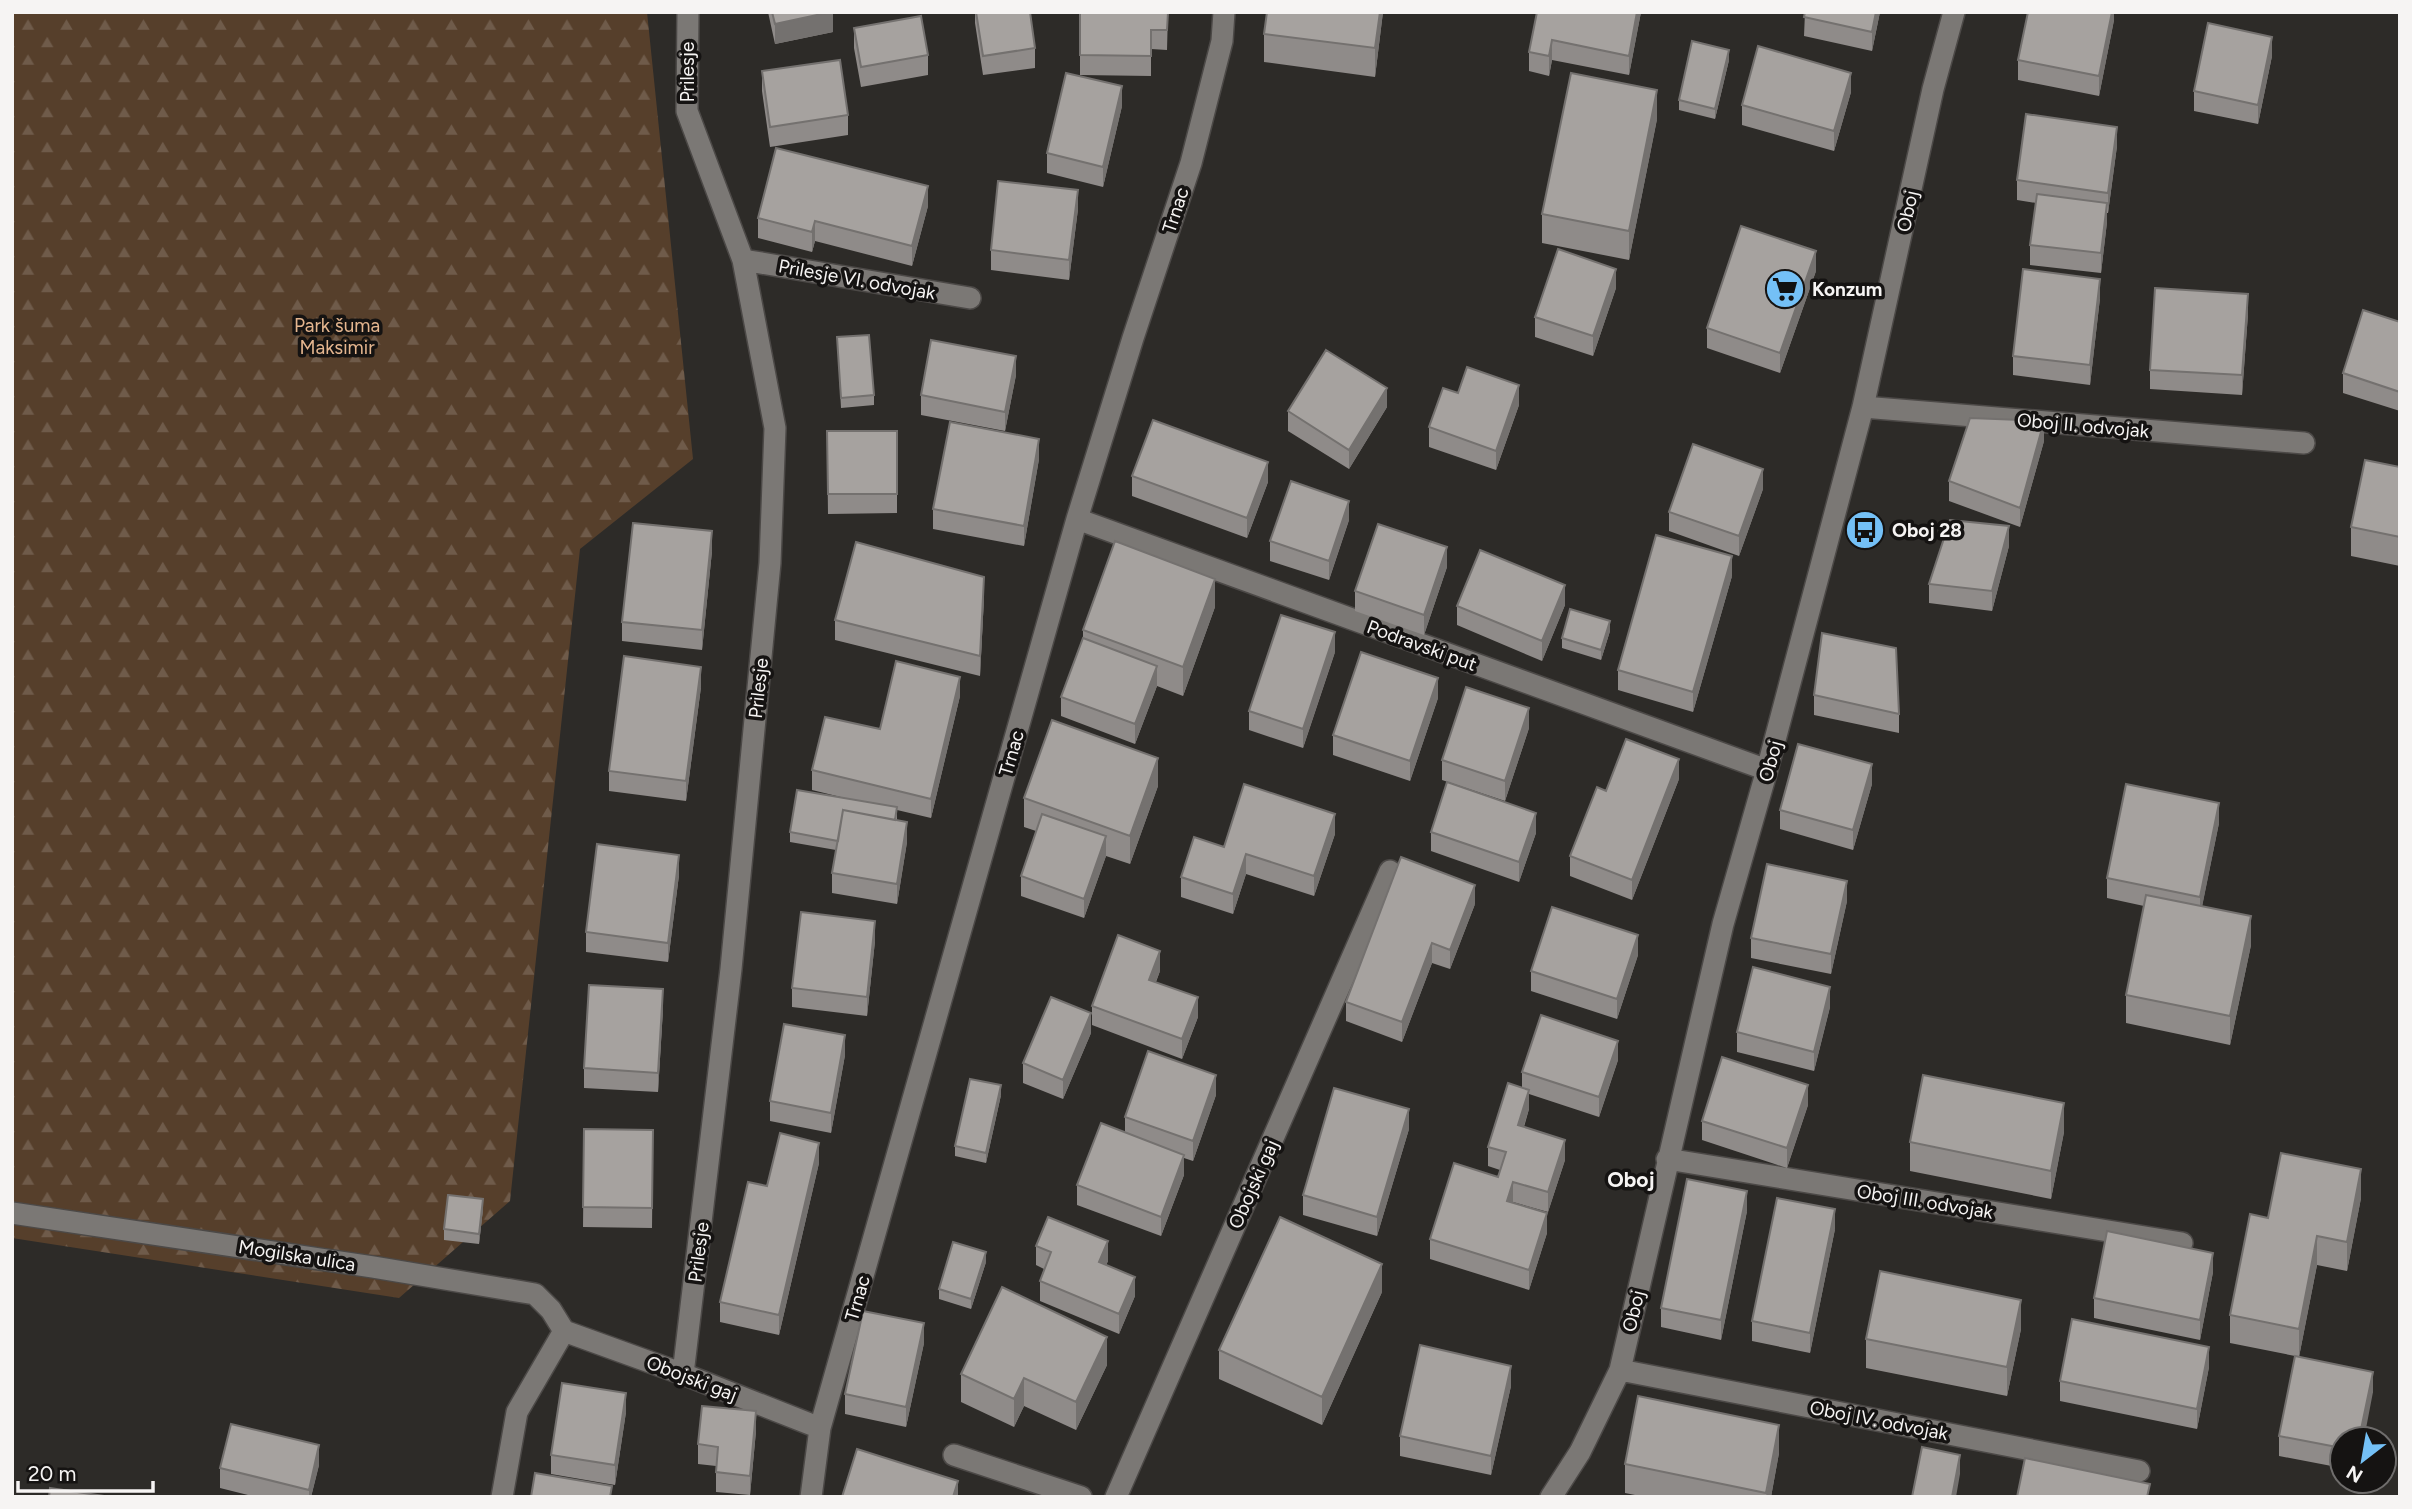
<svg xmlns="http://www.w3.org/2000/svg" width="2412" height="1509" font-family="Figtree,sans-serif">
<defs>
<pattern id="forest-firs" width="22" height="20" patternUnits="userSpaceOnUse" patternTransform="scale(1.75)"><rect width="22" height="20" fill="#563f2b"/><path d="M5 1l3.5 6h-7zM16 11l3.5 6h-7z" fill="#6f5b4a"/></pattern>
</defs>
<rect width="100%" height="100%" fill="#2d2b28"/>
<path fill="url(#forest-firs)" d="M12,12H647L693,459L580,549L510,1201L399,1298L12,1238Z"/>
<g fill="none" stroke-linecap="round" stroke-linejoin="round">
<g stroke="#4c4947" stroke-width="24">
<path id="minor" d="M743,260L970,298
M1863,407L2304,443
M1077,519L1767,770
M1667,1159L2182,1243
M12,1213L373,1267L535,1294L551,1310L564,1331
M564,1331L683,1374L820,1428
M1620,1370L2139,1471
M683,1374L731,969L770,563L775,428L743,260L687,111L688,12
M954,1455L1081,1497
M502,1497L517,1412L564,1331
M811,1497L820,1428L1077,519L1133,338L1191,163L1222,41L1224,12
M1116,1497L1390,871
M1551,1497L1580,1452L1620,1370L1723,924L1767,770L1863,407L1933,89L1954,12"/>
</g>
<use href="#minor" stroke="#7b7875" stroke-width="21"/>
</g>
<path fill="#8f8b89" d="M768,12H833V32L775,44Z
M975,12H1030L1035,48V68L983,75L975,23Z
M1080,12H1168L1167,50L1151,49V76L1080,75Z
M1267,12H1383L1375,77L1264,62V34Z
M1537,12H1641L1629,75L1552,60L1549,76L1529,71V52Z
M1805,12H1880L1872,51L1804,36Z
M2114,12V20L2099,96L2018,80V60Z
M854,28L928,55V75L861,87L854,48Z
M2272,56L2258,124L2194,111V91Z
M1729,60L1715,119L1679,110V100Z
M762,71L848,115V135L770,147L762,91Z
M1851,92L1834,151L1742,125V105Z
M1122,106L1103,187L1047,173V153Z
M1657,119L1629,260L1542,243V214Z
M2117,146L2108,213H2107V222L2101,273L2030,265V245L2036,203L2017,200V180Z
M928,206L912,266L815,241L812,252L758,238V218Z
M1078,209L1069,280L991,270V250Z
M1816,271L1780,373L1707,348V328Z
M1616,288L1593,356L1535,337V317Z
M2100,298L2090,385L2013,375V356Z
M2248,314L2242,395L2150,389V370Z
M2400,322V411L2343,393V373Z
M837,337L874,395V405L841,408Z
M1016,375L1005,431L921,415V395Z
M1519,405L1496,470L1429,447V427Z
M1387,407L1349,469L1288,431V411Z
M827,431H897V513L828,514Z
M2044,441L2020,527L1949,501V481Z
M1039,459L1024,546L933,529V509Z
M2400,467V566L2351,556V527Z
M1132,476L1268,482L1247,538L1132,496Z
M1763,489L1739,556L1669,531V512Z
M1349,520L1329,580L1270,561V541Z
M2009,546L1992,611L1929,603V584Z
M712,551L702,650L622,641V622Z
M1447,567L1424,635L1355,611V591Z
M1732,576L1693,712L1618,690V670Z
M984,597L980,676L835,640V620Z
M1565,605L1542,661L1457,625V606Z
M1215,607L1183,696L1157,686L1135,744L1061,716V697L1083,639V630Z
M1610,631L1601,660L1562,648V638Z
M1335,652L1303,748L1249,730V711Z
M701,687L686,801L609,791V771Z
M1814,695L1899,714V733L1814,715Z
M960,696L931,818L897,810V820L907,842L897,904L832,893V873L836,850L790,842V832L853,800L812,790V770L880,729Z
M1438,698L1410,781L1333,755V735Z
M1529,728L1505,801L1442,780V760Z
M1679,779L1632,900L1570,876V856Z
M1872,784L1853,850L1780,829V810Z
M1158,786L1130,864L1106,856L1084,918L1021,896V876L1036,831L1024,827V798Z
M2219,823L2202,906L2251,945L2230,1045L2126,1023V995L2144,906L2107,898V878Z
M1431,832L1536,833L1519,882L1431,851Z
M1335,834L1314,896L1246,874L1233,914L1181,897V877L1224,847Z
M679,875L668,962L586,952V932Z
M1847,901L1831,974L1751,958V938Z
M1475,904L1450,969L1432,963L1402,1042L1346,1021V1002Z
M875,941L867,1016L792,1007V988Z
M1638,955L1617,1019L1531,991V971Z
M1160,971L1156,982L1198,1017L1182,1059L1092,1025V1006Z
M1830,1007L1814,1071L1737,1052V1032Z
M663,1009L658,1092L584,1088V1068Z
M1091,1033L1063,1099L1023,1083V1063Z
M845,1055L831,1133L770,1121V1101Z
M1618,1060L1599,1117L1529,1094V1109L1524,1127L1565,1160L1548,1212L1513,1202V1203L1547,1233L1529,1290L1430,1259V1239L1498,1177L1500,1170L1488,1166V1147L1522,1088V1072Z
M1001,1095L986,1163L955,1156V1146Z
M1216,1095L1193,1161L1184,1158V1175L1161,1236L1077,1205V1185L1125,1132V1117Z
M1808,1105L1787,1168L1702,1140V1121Z
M584,1129L653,1130L652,1228L583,1227Z
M1409,1129L1377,1236L1303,1215V1195Z
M2064,1132L2051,1199L1910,1171V1142Z
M819,1163L779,1335L720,1322V1302L767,1186Z
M2361,1198L2347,1271L2317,1265L2299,1357L2373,1392L2342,1439V1468L2279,1456V1436L2295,1356L2230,1343V1315L2268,1218Z
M483,1209L479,1244L444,1240V1229Z
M1747,1211L1721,1340L1661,1327V1308Z
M1835,1229L1810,1353L1752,1341V1321Z
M1036,1246L1108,1261L1106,1265L1135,1296L1119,1334L1040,1301V1281L1044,1269L1036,1265Z
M986,1262L971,1309L939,1299V1289Z
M2213,1272L2200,1340L2094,1318V1298Z
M1382,1292L1322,1425L1219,1379V1350Z
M2021,1329L2007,1396L1866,1368V1339Z
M924,1343L906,1427L845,1414V1394Z
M1107,1365L1076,1430L1024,1406L1014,1427L961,1402V1374Z
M2209,1367L2197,1429L2060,1401V1381Z
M1511,1386L1491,1475L1400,1456V1436Z
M626,1412L615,1485L551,1474V1455Z
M756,1431L750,1495L716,1492V1466L698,1464V1444Z
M1779,1453L1771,1497H1645L1625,1493V1464Z
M319,1465L311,1497H256L220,1488V1468Z"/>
<path fill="#74716f" d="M833,12V32L775,44V24Z
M1380,12H1383L1375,77V48Z
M1637,12H1641L1629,75V56Z
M1876,12H1880L1872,51V32Z
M2112,12H2114V20L2099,96V76Z
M2272,37V56L2258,124V105Z
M1552,40V60L1549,76V56Z
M1729,50V60L1715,119V109Z
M1851,73V92L1834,151V131Z
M1122,86V106L1103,187V167Z
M1657,90V119L1629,260V231Z
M2117,127V146L2108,213V193Z
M928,186V206L912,266V246Z
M1078,190V209L1069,280V260Z
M2107,203V222L2101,273V253Z
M815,221V241L812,252V232Z
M1816,251V271L1780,373V353Z
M1616,269V288L1593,356V336Z
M2100,279V298L2090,385V365Z
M2248,294V314L2242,395V375Z
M1016,356V375L1005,431V412Z
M1519,385V405L1496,470V451Z
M1387,388V407L1349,469V450Z
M2044,421V441L2020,527V508Z
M1039,439V459L1024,546V526Z
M1268,462V482L1247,538V518Z
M1763,469V489L1739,556V536Z
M1349,501V520L1329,580V561Z
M2009,526V546L1992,611V591Z
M712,531V551L702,650V630Z
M1447,547V567L1424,635V615Z
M1732,556V576L1693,712V692Z
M984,577V597L980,676V656Z
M1215,579V607L1183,696V667Z
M1565,585V605L1542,661V641Z
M1610,621V631L1601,660V650Z
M1335,632V652L1303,748V729Z
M1157,666V686L1135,744V724Z
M701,667V687L686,801V781Z
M960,677V696L931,818V799Z
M1438,678V698L1410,781V761Z
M1529,708V728L1505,801V781Z
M1158,758V786L1130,864V836Z
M1679,759V779L1632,900V880Z
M1872,764V784L1853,850V830Z
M2219,803V823L2200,917V897Z
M1536,813V833L1519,882V862Z
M1335,814V834L1314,896V876Z
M907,822V842L897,904V884Z
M1106,836V856L1084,918V899Z
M1246,854V874L1233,914V894Z
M679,855V875L668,962V943Z
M1847,881V901L1831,974V954Z
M1475,885V904L1450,969V950Z
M2251,916V945L2230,1045V1016Z
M875,921V941L867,1016V997Z
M1638,935V955L1617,1019V999Z
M1432,943V963L1402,1042V1022Z
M1160,951V971L1149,999V980Z
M1830,987V1007L1814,1071V1052Z
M663,989V1009L658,1092V1073Z
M1198,997V1017L1182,1059V1039Z
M1091,1013V1033L1063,1099V1080Z
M845,1035V1055L831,1133V1113Z
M1618,1041V1060L1599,1117V1097Z
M1216,1075V1095L1193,1161V1141Z
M1001,1085V1095L986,1163V1153Z
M1808,1085V1105L1787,1168V1148Z
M1529,1090V1109L1518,1145V1125Z
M2064,1103V1132L2051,1199V1171Z
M1409,1109V1129L1377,1236V1217Z
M1565,1140V1160L1548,1212V1192Z
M819,1143V1163L779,1335V1315Z
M1184,1155V1175L1161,1236V1217Z
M2361,1169V1198L2347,1271V1242Z
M1513,1182V1202L1507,1221V1201Z
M1747,1191V1211L1721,1340V1320Z
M483,1199V1209L479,1244V1234Z
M1835,1209V1229L1810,1353V1333Z
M1547,1213V1233L1529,1290V1270Z
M2317,1236V1265L2299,1357V1329Z
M1108,1241V1261L1099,1282V1262Z
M986,1252V1262L971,1309V1299Z
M2213,1253V1272L2200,1340V1320Z
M1382,1264V1292L1322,1425V1397Z
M1135,1277V1296L1119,1334V1314Z
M2021,1300V1329L2007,1396V1367Z
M924,1323V1343L906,1427V1407Z
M1107,1337V1365L1076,1430V1402Z
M2209,1347V1367L2197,1429V1409Z
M1511,1366V1386L1491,1475V1456Z
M2373,1372V1392L2364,1439H2359Z
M1024,1378V1406L1014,1427V1399Z
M626,1393V1412L615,1485V1465Z
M756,1411V1431L750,1495V1476Z
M1779,1425V1453L1771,1497H1766Z
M319,1445V1465L311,1497H309V1490Z
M1960,1455V1474L1956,1497H1952Z
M958,1481V1497H953Z"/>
<path fill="#a6a29f" stroke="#74716f" stroke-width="2" d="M772,12H831L775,24Z
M976,12H1030L1035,48L983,56Z
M1080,12H1168L1167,30H1151V56L1080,55Z
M1267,12H1380L1375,48L1264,34Z
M1537,12H1637L1629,56L1552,40L1549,56L1529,52Z
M1805,12H1876L1872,32L1804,17Z
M2028,12H2112L2099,76L2018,60Z
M921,16L928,55L861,67L854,28Z
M2208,23L2272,37L2258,105L2194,91Z
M1692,41L1729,50L1715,109L1679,100Z
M1758,46L1851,73L1834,131L1742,105Z
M840,60L848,115L770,127L762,71Z
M1066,73L1122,86L1103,167L1047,153Z
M1571,73L1657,90L1629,231L1542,214Z
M2026,114L2117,127L2108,193L2017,180Z
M776,148L928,186L912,246L815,221L812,232L758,218Z
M998,181L1078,190L1069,260L991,250Z
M2037,194L2107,203L2101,253L2030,245Z
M1741,226L1816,251L1780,353L1707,328Z
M1558,249L1616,269L1593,336L1535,317Z
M2023,269L2100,279L2090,365L2013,356Z
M2155,288L2248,294L2242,375L2150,370Z
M2363,310L2400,322V392L2343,373Z
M869,335L874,395L841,398L837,337Z
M931,340L1016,356L1005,412L921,395Z
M1326,350L1387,388L1349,450L1288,411Z
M1467,367L1519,385L1496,451L1429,427L1443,388L1458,393Z
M1970,418L2044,421L2020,508L1949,481Z
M1153,420L1268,462L1247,518L1132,476Z
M950,422L1039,439L1024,526L933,509Z
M827,431H897V494H828Z
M1693,444L1763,469L1739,536L1669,512Z
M2365,460L2400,467V537L2351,527Z
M1291,481L1349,501L1329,561L1270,541Z
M1950,520L2009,526L1992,591L1929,584Z
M633,523L712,531L702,630L622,622Z
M1378,524L1447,547L1424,615L1355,591Z
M1656,535L1732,556L1693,692L1618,670Z
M1115,541L1215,579L1183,667L1083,630Z
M856,542L984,577L980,656L835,620Z
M1480,550L1565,585L1542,641L1457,606Z
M1570,609L1610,621L1601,650L1562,638Z
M1281,615L1335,632L1303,729L1249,711Z
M1822,633L1896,648L1899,714L1814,695Z
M1083,638L1157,666L1135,724L1061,697Z
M1361,652L1438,678L1410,761L1333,735Z
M624,656L701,667L686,781L609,771Z
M896,661L960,677L931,799L812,770L825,717L880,729Z
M1466,687L1529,708L1505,781L1442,760Z
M1052,720L1158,758L1130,836L1024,798Z
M1626,739L1679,759L1632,880L1570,856L1597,787L1606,791Z
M1798,744L1872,764L1853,830L1780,810Z
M1447,782L1536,813L1519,862L1431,832Z
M1244,784L1335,814L1314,876L1246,854L1233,894L1181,877L1194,837L1224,847Z
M2126,784L2219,803L2200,897L2107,878Z
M797,790L897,807L895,820L843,810L838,841L790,832Z
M843,810L907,822L897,884L832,873Z
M1042,814L1106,836L1084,899L1021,876Z
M597,844L679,855L668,943L586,932Z
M1401,857L1475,885L1450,950L1432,943L1402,1022L1346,1002Z
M1767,864L1847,881L1831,954L1751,938Z
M2146,895L2251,916L2230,1016L2126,995Z
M1552,907L1638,935L1617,999L1531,971Z
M801,912L875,921L867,997L792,988Z
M1118,935L1160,951L1149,980L1198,997L1182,1039L1092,1006Z
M1753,967L1830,987L1814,1052L1737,1032Z
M589,985L663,989L658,1073L584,1068Z
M1051,997L1091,1013L1063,1080L1023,1063Z
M1541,1015L1618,1041L1599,1097L1522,1072Z
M784,1024L845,1035L831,1113L770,1101Z
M1148,1051L1216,1075L1193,1141L1125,1117Z
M1722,1057L1808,1085L1787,1148L1702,1121Z
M1923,1075L2064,1103L2051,1171L1910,1142Z
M970,1079L1001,1085L986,1153L955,1146Z
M1508,1083L1529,1090L1518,1125L1565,1140L1548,1192L1513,1182L1507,1201L1547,1213L1529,1270L1430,1239L1454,1163L1498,1177L1506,1152L1488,1147Z
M1334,1088L1409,1109L1377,1217L1303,1195Z
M1101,1123L1184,1155L1161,1217L1077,1185Z
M584,1129L653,1130L652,1208L583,1207Z
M780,1133L819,1143L779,1315L720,1302L748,1182L767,1186Z
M2281,1153L2361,1169L2347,1242L2317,1236L2299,1329L2230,1315L2250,1214L2268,1218Z
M1687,1179L1747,1191L1721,1320L1661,1308Z
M448,1195L483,1199L479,1234L444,1229Z
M1777,1198L1835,1209L1810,1333L1752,1321Z
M1048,1217L1108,1241L1099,1262L1135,1277L1119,1314L1040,1281L1051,1252L1036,1246Z
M1280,1217L1382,1264L1322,1397L1219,1350Z
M2107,1231L2213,1253L2200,1320L2094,1298Z
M953,1242L986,1252L971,1299L939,1289Z
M1880,1271L2021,1300L2007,1367L1866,1339Z
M1002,1287L1107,1337L1076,1402L1024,1378L1014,1399L961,1374Z
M863,1311L924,1323L906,1407L845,1394Z
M2072,1319L2209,1347L2197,1409L2060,1381Z
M1420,1345L1511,1366L1491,1456L1400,1436Z
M2295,1356L2373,1372L2359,1439H2342V1448L2279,1436Z
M562,1383L626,1393L615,1465L551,1455Z
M1638,1396L1779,1425L1766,1493L1625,1464Z
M702,1406L756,1411L750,1476L716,1472L718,1447L698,1444Z
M231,1424L319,1445L309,1490L220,1468Z
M1922,1447L1960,1455L1952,1497H1912Z
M857,1449L958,1481L953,1497H842Z
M2025,1458L2150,1484L2147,1497H2017Z
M535,1473L612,1486L610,1497H531Z
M50,1488L111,1497H49Z"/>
<defs>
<g id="supermarket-disc" transform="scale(2.0125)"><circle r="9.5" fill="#74c0f6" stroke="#151312"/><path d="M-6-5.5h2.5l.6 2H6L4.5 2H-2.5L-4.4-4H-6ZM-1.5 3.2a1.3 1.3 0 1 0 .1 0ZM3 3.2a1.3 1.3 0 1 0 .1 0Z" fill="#111"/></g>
<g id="bus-disc" transform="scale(2.0125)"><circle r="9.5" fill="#74c0f6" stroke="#151312"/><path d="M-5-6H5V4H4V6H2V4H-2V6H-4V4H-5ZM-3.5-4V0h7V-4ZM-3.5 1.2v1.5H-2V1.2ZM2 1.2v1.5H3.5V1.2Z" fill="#111"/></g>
</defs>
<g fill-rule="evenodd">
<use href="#supermarket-disc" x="1785" y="289"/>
<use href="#bus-disc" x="1865" y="530"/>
</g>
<g text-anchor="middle" stroke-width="7" stroke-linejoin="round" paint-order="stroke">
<g font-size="19" fill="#f6f4f3" stroke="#151312">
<text transform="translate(687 72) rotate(-90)" y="7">Prilesje</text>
<text transform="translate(1175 210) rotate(-72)" y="7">Trnac</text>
<text transform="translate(1907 211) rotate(-78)" y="7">Oboj</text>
<text transform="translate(857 279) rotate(10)" y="7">Prilesje VI. odvojak</text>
<text transform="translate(2083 425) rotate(5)" y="7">Oboj II. odvojak</text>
<text transform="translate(1422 645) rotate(20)" y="7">Podravski put</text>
<text transform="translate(758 688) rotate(-84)" y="7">Prilesje</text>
<text transform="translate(1011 753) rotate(-74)" y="7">Trnac</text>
<text transform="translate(1770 761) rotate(-75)" y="7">Oboj</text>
<text transform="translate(1253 1184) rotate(-66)" y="7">Obojski gaj</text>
<text transform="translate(1925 1201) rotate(9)" y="7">Oboj III. odvojak</text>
<text transform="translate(698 1252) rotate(-83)" y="7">Prilesje</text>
<text transform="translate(297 1255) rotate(9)" y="7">Mogilska ulica</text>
<text transform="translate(857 1298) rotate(-74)" y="7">Trnac</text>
<text transform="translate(1633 1311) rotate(-77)" y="7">Oboj</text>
<text transform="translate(692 1378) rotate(21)" y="7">Obojski gaj</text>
<text transform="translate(1879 1420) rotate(11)" y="7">Oboj IV. odvojak</text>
</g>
<g font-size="19" font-weight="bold" fill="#f6f4f3" stroke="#151312" text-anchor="start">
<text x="1812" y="296">Konzum</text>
<text x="1892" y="537">Oboj 28</text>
</g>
<g font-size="19" fill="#e5b68f" stroke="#151312">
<text x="337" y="332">Park šuma<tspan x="337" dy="22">Maksimir</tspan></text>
</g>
<g font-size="21" font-weight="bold" fill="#f6f4f3" stroke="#151312">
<text x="1631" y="1187">Oboj</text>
</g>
</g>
<rect width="2412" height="1509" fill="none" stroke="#f6f4f3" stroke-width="28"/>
<g transform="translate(2363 1460) rotate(211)"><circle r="33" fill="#151312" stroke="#6f6d6c" stroke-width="2"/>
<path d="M0-5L12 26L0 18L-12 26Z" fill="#74c0f6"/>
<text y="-10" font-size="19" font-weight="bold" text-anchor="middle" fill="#f6f4f3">N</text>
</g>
<path d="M18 1481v10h135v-10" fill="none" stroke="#f6f4f3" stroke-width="3.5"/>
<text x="28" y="1481" font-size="21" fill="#f6f4f3" stroke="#151312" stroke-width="5" paint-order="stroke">20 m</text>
</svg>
